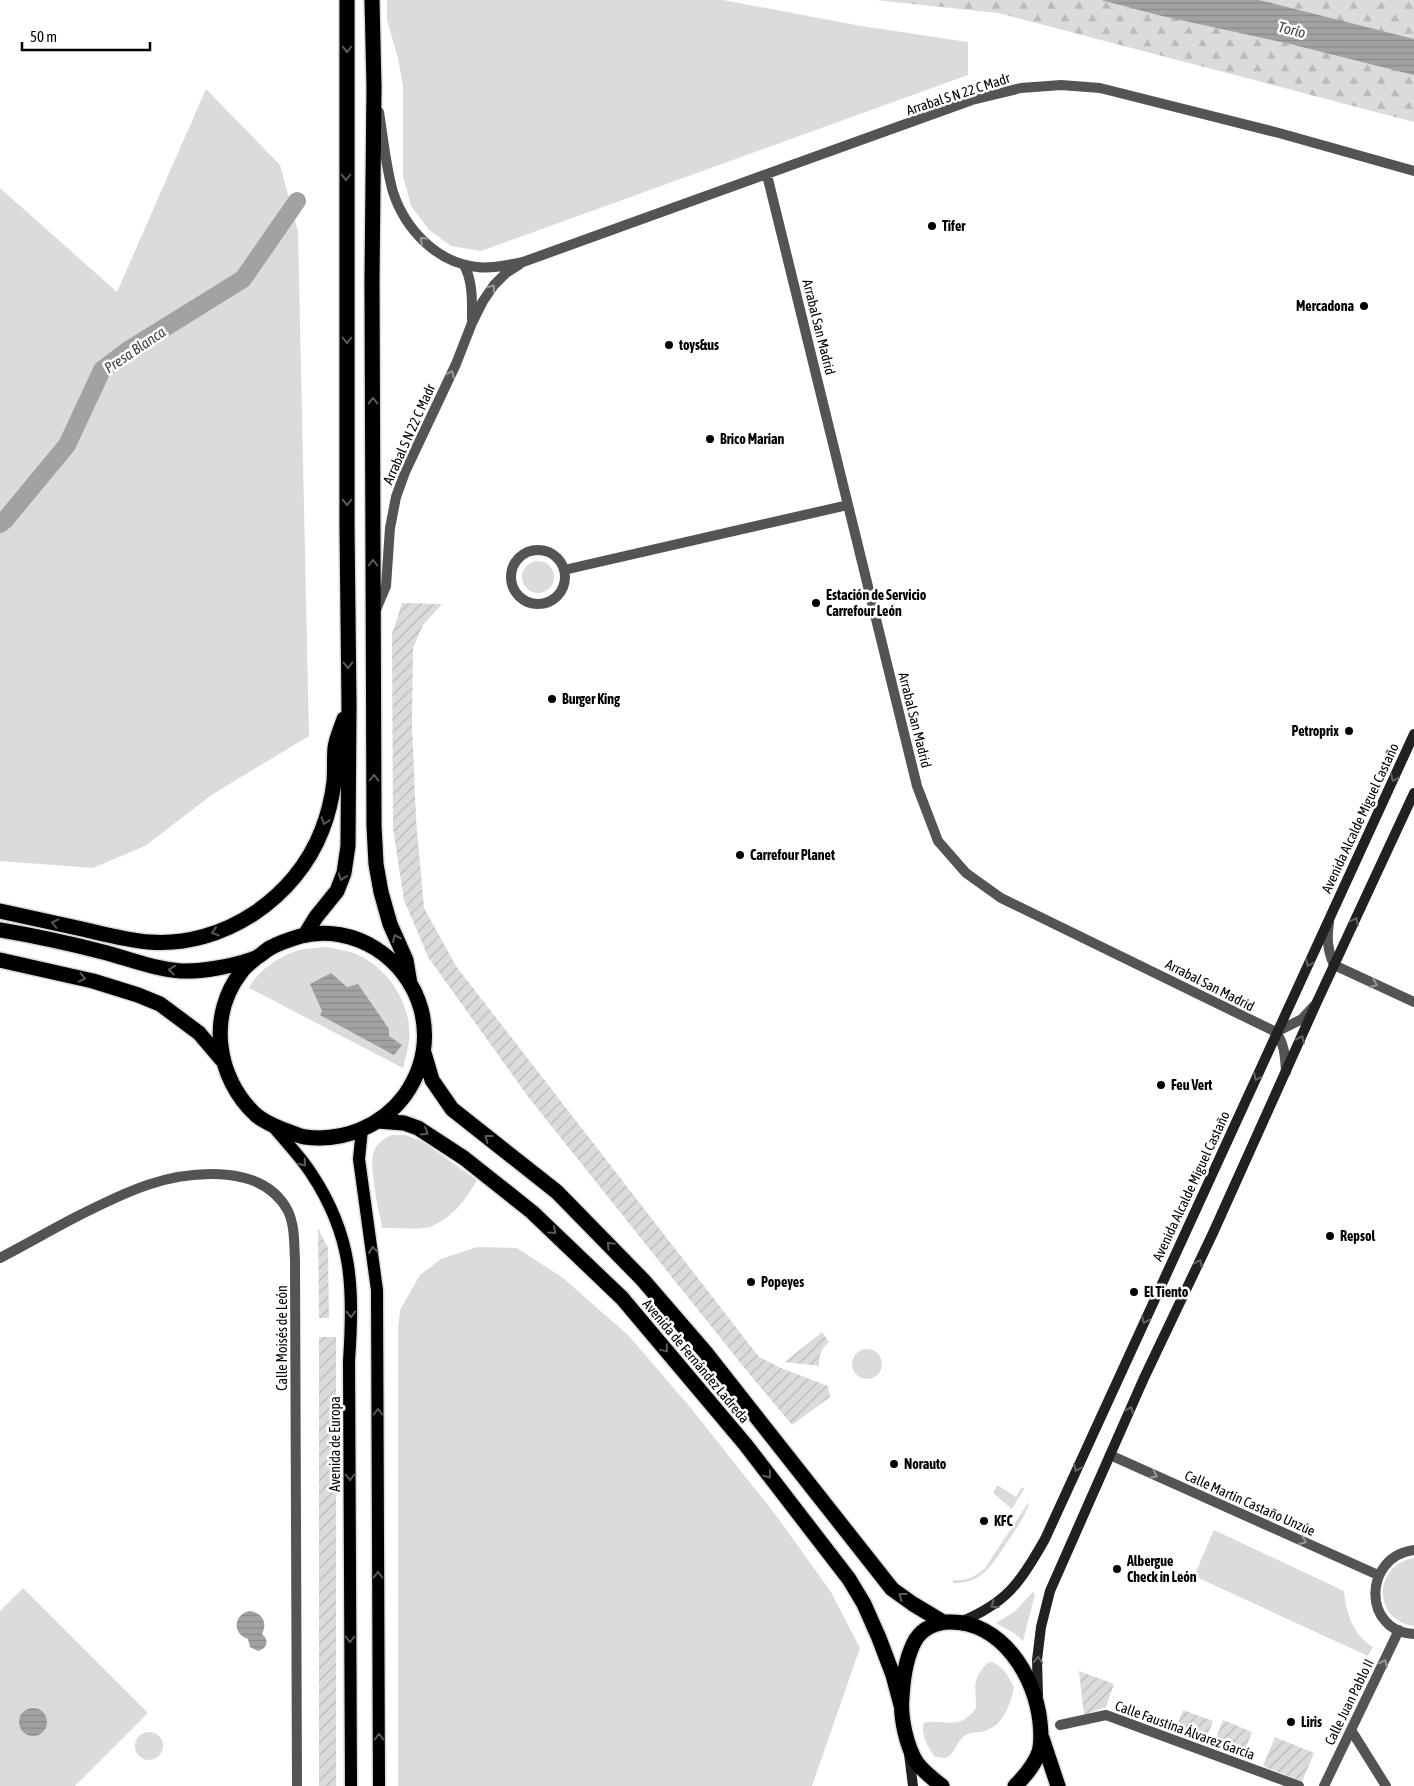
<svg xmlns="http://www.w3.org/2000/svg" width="1414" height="1786" font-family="'Asap Condensed',sans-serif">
<defs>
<pattern id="forest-firs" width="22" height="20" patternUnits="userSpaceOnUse" patternTransform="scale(1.25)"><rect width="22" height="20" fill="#dbdbdb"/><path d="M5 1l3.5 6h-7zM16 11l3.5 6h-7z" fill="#bababa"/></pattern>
<pattern id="garden-furrows" width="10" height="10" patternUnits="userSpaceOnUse" patternTransform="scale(1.25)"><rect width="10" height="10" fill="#dbdbdb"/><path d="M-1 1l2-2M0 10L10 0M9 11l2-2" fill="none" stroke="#bababa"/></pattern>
<pattern id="water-rules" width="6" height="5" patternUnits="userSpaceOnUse" patternTransform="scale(1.25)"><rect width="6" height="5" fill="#a2a2a2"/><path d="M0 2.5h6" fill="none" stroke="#8a8a8a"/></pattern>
</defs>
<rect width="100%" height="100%" fill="#fff"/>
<path fill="#dbdbdb" d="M387,0H723L861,26L968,42V75L481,251L451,246L429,230L411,206L403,176V86L398,58L387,20Z
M206,89L280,165L298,231L309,736L213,794L145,846L93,868L0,861V188L117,292Z
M522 577a16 16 0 1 1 32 0a16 16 0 1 1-32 0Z
M327,947C335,949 345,950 353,953C387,965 413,1005 409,1041C408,1050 405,1059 403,1068L249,988C258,970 280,956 299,950C307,948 318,948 327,947Z
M391,1135H406L423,1142L477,1180C466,1200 452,1218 430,1227C420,1230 394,1228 382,1228C379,1210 368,1166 374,1151C377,1143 384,1139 391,1135Z
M477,1247L517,1248L563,1278L628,1335L690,1407L775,1514L831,1592L860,1648L812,1786H398V1329L400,1310L420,1275L441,1259Z
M852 1364a15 15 0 1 1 30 0a15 15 0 1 1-30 0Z
M997,1485L1016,1497L1022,1487L1024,1489L1012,1509L993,1493Z
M1028,1503L1029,1504C1024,1518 1016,1529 1008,1541C993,1563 983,1584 953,1583V1580C966,1581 976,1577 985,1568Z
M1214,1530L1344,1591C1346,1613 1353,1635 1373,1647L1368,1656L1194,1576Z
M1414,1558V1626C1372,1620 1373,1565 1414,1558Z
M23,1588L148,1713L75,1786H0V1611Z
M1033,1592L1035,1594L1023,1641L1015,1634L996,1623L1014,1612Z
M992,1662C1003,1666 1009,1677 1014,1687C1011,1704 1003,1726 985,1731C978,1733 972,1731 966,1735C952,1744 956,1764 934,1756C928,1747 920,1734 924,1723C945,1718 959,1732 976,1708C976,1686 971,1681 987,1663Z
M135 1746a14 14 0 1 1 28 0a14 14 0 1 1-28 0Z"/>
<path fill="url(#forest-firs)" d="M876,0H1414V122L998,13Z"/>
<path fill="url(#garden-furrows)" d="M402,603L442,604L423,625L413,648L412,726L416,819L424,908L456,966L759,1357L781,1368L828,1386L830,1397L792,1425L742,1365L529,1098L428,957L404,900L393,829L392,634Z
M318,1229L328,1248L329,1318H319Z
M822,1332L829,1342C820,1350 819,1355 819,1366L785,1362Z
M319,1337H336V1786H319Z
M1079,1671L1114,1684L1106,1707L1084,1715Z
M1183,1710L1213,1721L1204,1744L1174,1734Z
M1223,1720L1252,1732L1242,1758L1213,1746Z
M1275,1737L1314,1753L1302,1782L1263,1766Z"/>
<path fill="url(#water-rules)" d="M1101,0H1259L1414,39V75L1286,43L1162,16Z
M331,973L347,987L358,984L389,1029V1036L402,1045L394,1055L320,1015L322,1011L310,984Z
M250,1611C262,1613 268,1622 262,1634C269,1640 268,1648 258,1651L250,1647L248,1639C232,1634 233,1614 250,1611Z
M19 1722a14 14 0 1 1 28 0a14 14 0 1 1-28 0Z"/>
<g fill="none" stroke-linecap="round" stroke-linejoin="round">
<path stroke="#a2a2a2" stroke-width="18" d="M0,524L5,520L67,445L102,370L127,351L243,279L297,201"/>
<g stroke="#dbdbdb" stroke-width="15">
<path id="primary" d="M272,1125C285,1141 300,1156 311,1173C353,1236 354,1288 349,1361L351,1786
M362,1129L359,1159L377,1290L379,1786"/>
</g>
<g stroke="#dbdbdb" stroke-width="18">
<path id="highway" d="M372,0L374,87L372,280L374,826L376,864L381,892L390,924L406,960L410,984
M0,911C27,917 54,923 82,929C104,934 126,940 149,942C223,948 296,898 322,830C328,815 332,798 334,782C335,771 334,759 335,748C336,739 341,728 344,719
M0,930C36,936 72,944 107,953C132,960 155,969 181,971C202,972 233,966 253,959C260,957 265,950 272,947C281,942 291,939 301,936C354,923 407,958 421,1009C429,1040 423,1069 405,1095C382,1126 344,1142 305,1137C298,1136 291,1132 284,1130C274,1126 264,1122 256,1115C216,1078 207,1015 242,971C245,967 250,963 255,959
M305,935L316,917L337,891L344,873L348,846L349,706L347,526V0
M0,960L93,981L138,995L160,1004L199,1033L222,1060
M424,1053L432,1080L452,1109L557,1192L643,1280L706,1353L892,1589L913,1604L943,1622
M378,1121L404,1123L418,1128L464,1158L532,1212L622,1298L745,1444L849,1579L864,1604L879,1638L893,1675L901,1705
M1042,1738L1058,1786
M942,1786C933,1779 924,1772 917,1763C906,1746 900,1716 902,1697C903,1678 906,1656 916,1639C923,1628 937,1622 949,1622C1001,1621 1035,1675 1040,1722C1041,1732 1042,1742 1039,1752C1034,1766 1025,1776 1015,1786"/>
</g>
<path stroke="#545454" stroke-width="10" d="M379,112C383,137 386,168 393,192C405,229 437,263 477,267C492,269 508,265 523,262L972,100L1021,88L1061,85L1100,88L1279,133L1414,171
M767,175L917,786L938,841L966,873L1001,898L1276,1032
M464,265C473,282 472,300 472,320
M511 577a27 27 0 1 1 54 0a27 27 0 1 1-54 0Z
M564,570L848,505
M375,612L386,586L390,528L396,497L405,472L456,364L472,323L483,301L494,285L506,273L520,264
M1329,922C1327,938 1327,950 1334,965L1414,1002
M1276,1032L1302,1019L1314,1006
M1276,1032C1285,1045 1285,1057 1286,1072
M0,1258C25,1245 49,1231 74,1218C125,1192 171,1169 229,1175C255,1178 276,1188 288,1211C295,1226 294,1244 295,1260L297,1786
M1110,1455L1378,1575
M1414,1550C1362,1557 1363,1632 1414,1634
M1060,1725L1106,1715L1299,1786
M1351,1730L1386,1786
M1324,1786L1399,1630"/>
<path stroke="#212121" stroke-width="10" d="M960,1622C1007,1603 1021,1582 1045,1539L1414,734
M1038,1695L1037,1660L1041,1627L1050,1591L1144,1378L1213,1233L1316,1004L1414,793
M909,1754L913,1786"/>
<use href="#primary" stroke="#000" stroke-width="12"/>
<use href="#highway" stroke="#000" stroke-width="15"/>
</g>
<defs><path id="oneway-chevron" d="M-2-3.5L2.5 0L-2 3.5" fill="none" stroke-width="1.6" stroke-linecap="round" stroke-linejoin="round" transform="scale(1.25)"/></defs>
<g stroke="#595959">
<use href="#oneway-chevron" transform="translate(347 49) rotate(90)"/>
<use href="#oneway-chevron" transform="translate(346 177) rotate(90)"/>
<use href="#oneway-chevron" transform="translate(347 340) rotate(90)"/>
<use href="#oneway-chevron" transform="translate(373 401) rotate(-91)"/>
<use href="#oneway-chevron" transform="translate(347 502) rotate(90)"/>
<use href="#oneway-chevron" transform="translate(373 563) rotate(-90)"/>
<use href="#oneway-chevron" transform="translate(348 665) rotate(89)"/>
<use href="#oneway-chevron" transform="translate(374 778) rotate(-90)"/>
<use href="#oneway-chevron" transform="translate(325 821) rotate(108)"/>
<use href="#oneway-chevron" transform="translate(342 877) rotate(109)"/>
<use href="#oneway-chevron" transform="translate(55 923) rotate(-167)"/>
<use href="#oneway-chevron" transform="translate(215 932) rotate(162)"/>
<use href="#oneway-chevron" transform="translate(396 938) rotate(-114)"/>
<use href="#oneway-chevron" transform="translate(172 970) rotate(-174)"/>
<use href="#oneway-chevron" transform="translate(82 978) rotate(13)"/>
<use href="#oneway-chevron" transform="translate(425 1132) rotate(31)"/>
<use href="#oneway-chevron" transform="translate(488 1138) rotate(-143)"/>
<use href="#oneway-chevron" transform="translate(303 1163) rotate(51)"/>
<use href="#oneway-chevron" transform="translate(553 1231) rotate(42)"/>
<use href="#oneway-chevron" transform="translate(610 1245) rotate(-134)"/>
<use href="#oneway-chevron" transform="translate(373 1250) rotate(-97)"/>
<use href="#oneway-chevron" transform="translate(351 1314) rotate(89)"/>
<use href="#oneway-chevron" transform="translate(665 1349) rotate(50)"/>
<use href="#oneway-chevron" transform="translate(378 1412) rotate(-90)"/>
<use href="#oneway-chevron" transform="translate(768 1475) rotate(52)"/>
<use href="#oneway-chevron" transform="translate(350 1477) rotate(90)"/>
<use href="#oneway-chevron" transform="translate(378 1575) rotate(-90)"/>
<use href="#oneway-chevron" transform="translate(902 1596) rotate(-143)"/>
<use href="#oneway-chevron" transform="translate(350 1639) rotate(90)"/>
<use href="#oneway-chevron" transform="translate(379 1737) rotate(-90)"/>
</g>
<g stroke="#989898">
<use href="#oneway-chevron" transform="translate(423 240) rotate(-138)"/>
<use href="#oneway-chevron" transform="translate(492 288) rotate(-53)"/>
<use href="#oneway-chevron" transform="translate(451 374) rotate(-65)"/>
<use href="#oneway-chevron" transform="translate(1374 984) rotate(24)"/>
<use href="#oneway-chevron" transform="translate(1154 1475) rotate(24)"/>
<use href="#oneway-chevron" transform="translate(1303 1541) rotate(24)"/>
<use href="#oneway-chevron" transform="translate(1384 1663) rotate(-64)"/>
</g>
<g stroke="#646464">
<use href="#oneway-chevron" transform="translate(1394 778) rotate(115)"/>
<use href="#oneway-chevron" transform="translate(1355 921) rotate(-65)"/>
<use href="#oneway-chevron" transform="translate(1309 963) rotate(115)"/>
<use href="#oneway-chevron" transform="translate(1301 1039) rotate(-66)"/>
<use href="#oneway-chevron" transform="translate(1257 1077) rotate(115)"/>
<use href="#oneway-chevron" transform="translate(1199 1263) rotate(-65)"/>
<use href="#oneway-chevron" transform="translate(1145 1320) rotate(115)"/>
<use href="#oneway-chevron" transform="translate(1130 1410) rotate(-66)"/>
<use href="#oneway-chevron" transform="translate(1077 1468) rotate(115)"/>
<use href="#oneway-chevron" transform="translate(994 1605) rotate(145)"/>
<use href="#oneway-chevron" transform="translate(1038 1660) rotate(-87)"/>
</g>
<g fill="#000" stroke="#fff" stroke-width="2">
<circle cx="932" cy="226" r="5"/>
<circle cx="1364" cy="306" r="5"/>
<circle cx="669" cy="345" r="5"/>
<circle cx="710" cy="439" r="5"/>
<circle cx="816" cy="603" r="5"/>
<circle cx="552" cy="699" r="5"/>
<circle cx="1349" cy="731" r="5"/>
<circle cx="740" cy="855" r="5"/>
<circle cx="1161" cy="1085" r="5"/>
<circle cx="1330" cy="1236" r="5"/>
<circle cx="751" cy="1282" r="5"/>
<circle cx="1134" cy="1292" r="5"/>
<circle cx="894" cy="1464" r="5"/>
<circle cx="984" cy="1521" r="5"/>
<circle cx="1117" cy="1569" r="5"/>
<circle cx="1291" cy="1722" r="5"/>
</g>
<g text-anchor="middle" stroke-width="5" stroke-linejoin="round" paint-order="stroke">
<g font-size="14" fill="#000" stroke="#fff">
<text transform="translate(958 94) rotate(-18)" y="5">Arrabal S N 22 C Madr</text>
<text transform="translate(819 327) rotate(76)" y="5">Arrabal San Madrid</text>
<text transform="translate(409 434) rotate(-66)" y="5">Arrabal S N 22 C Madr</text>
<text transform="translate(915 720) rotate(76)" y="5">Arrabal San Madrid</text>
<text transform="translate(1360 818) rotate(-65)" y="5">Avenida Alcalde Miguel Castaño</text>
<text transform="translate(1210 985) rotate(27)" y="5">Arrabal San Madrid</text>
<text transform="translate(1191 1186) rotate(-65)" y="5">Avenida Alcalde Miguel Castaño</text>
<text transform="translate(282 1338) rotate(-90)" y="5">Calle Moisés de León</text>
<text transform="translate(696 1361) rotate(50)" y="5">Avenida de Fernández Ladreda</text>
<text transform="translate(335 1444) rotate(-90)" y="5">Avenida de Europa</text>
<text transform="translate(1250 1503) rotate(24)" y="5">Calle Martín Castaño Unzúe</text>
<text transform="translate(1349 1702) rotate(-64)" y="5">Calle Juan Pablo II</text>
<text transform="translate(1185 1730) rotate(20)" y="5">Calle Faustina Álvarez García</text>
</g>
<g font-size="14" font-weight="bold" fill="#000" stroke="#fff" text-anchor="start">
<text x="942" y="231">Tifer</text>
<text x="1354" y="311" text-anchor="end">Mercadona</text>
<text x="679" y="350">toys&amp;us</text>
<text x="720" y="444">Brico Marian</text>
<text x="826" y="600">Estación de Servicio<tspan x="826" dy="16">Carrefour León</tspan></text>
<text x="562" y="704">Burger King</text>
<text x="1339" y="736" text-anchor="end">Petroprix</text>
<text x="750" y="860">Carrefour Planet</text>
<text x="1171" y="1090">Feu Vert</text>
<text x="1340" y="1241">Repsol</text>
<text x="761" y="1287">Popeyes</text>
<text x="1144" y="1297">El Tiento</text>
<text x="904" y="1469">Norauto</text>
<text x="994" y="1526">KFC</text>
<text x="1127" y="1566">Albergue<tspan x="1127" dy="16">Check in León</tspan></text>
<text x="1301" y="1727">Liris</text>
</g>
<g font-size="15" font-style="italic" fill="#434343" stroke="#fff">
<text transform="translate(1292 30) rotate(14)" y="5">Torío</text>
<text transform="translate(135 350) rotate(-34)" y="5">Presa Blanca</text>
</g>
</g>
<path d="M22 42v8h128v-8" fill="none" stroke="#000000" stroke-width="2.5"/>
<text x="30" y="42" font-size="15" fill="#000000" stroke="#ffffff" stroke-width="4" paint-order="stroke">50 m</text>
</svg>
